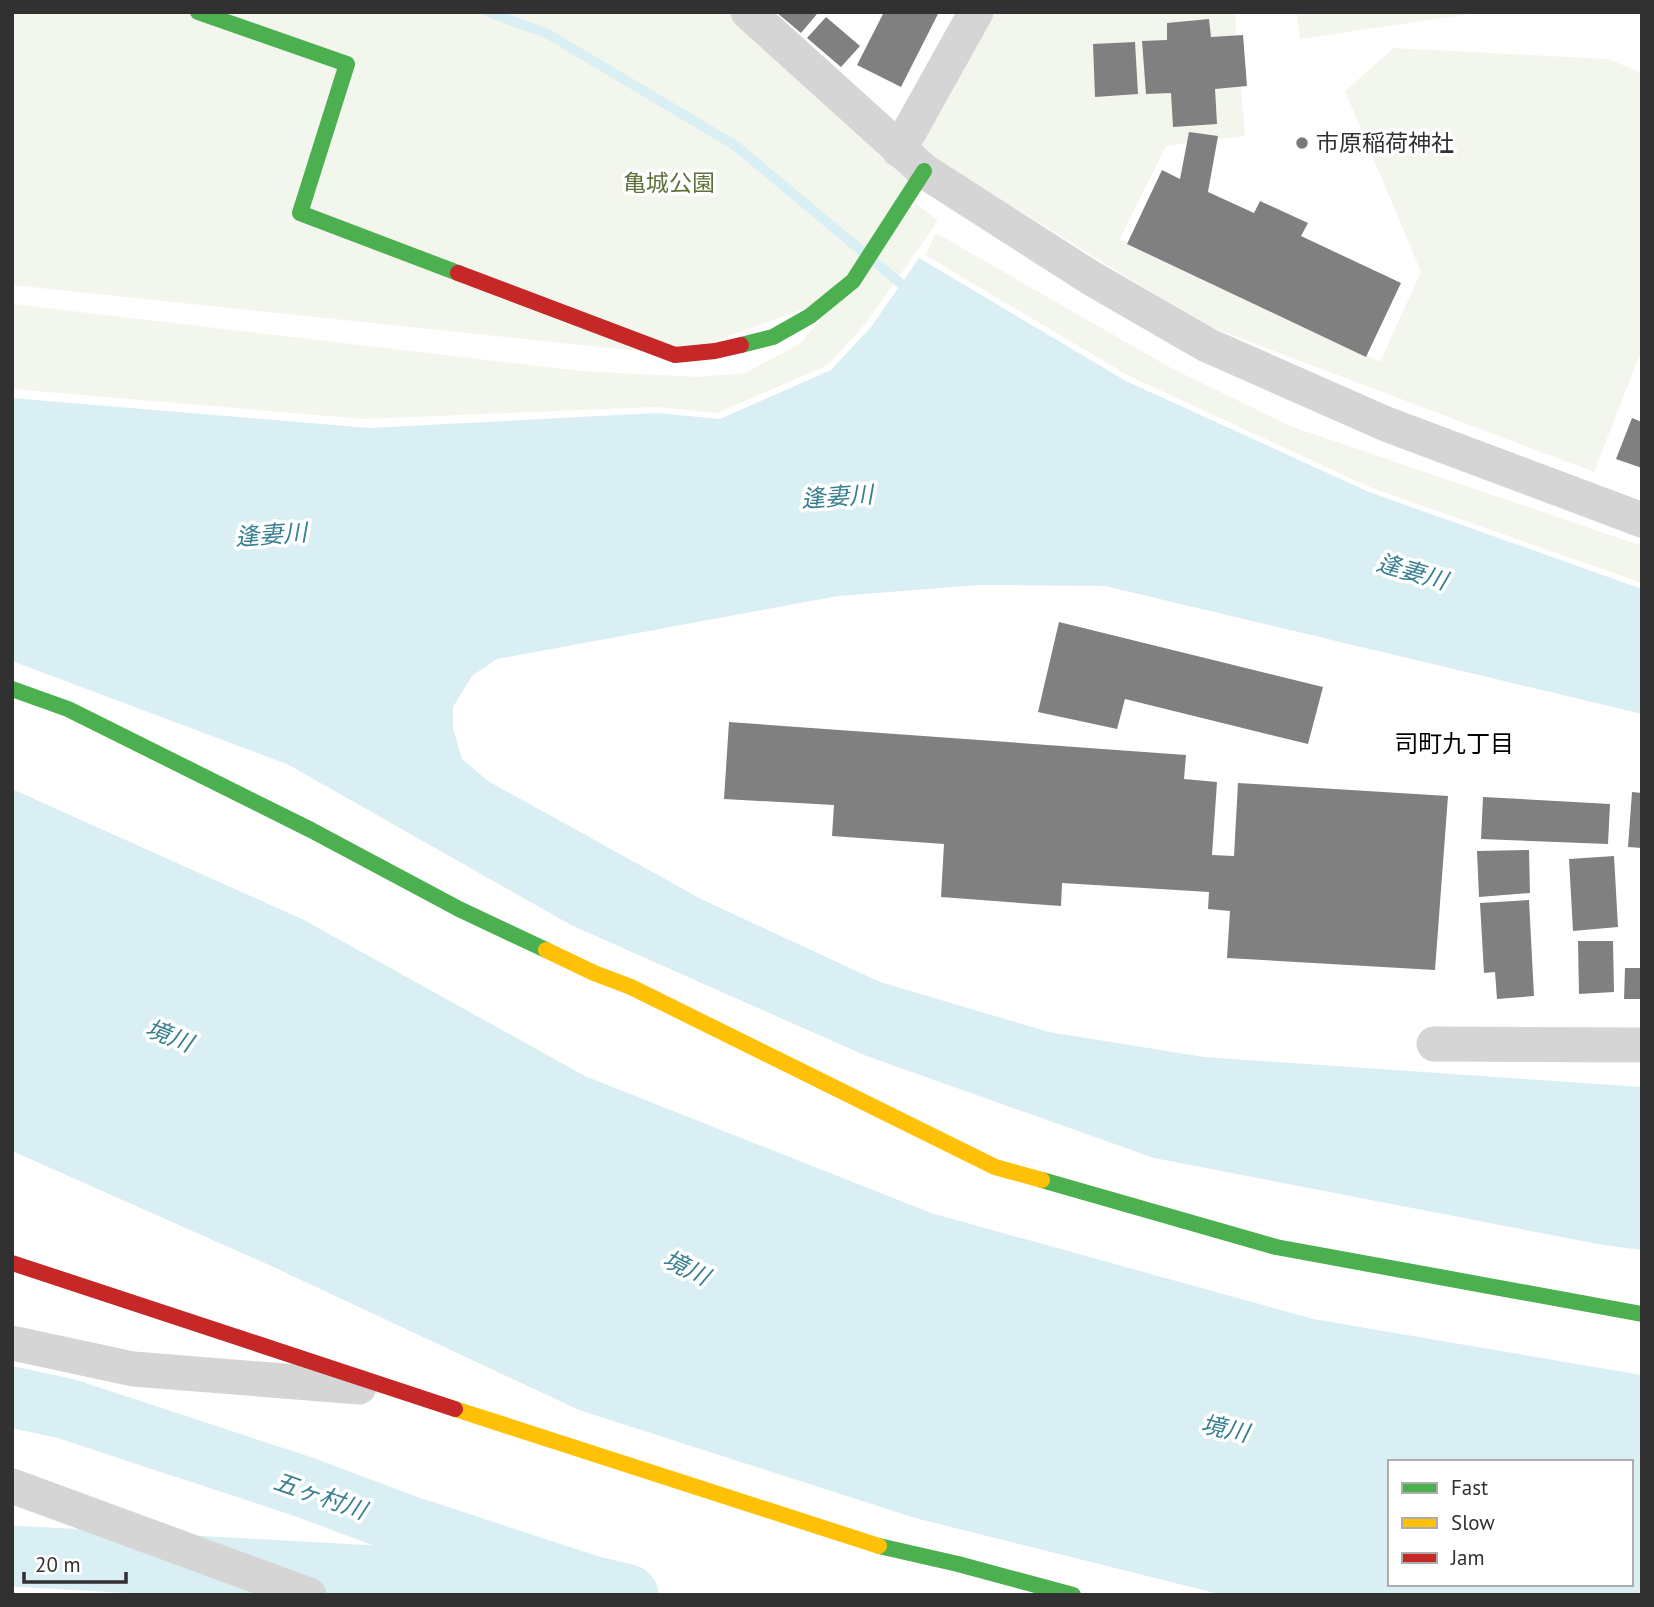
<svg xmlns="http://www.w3.org/2000/svg" width="1654" height="1607" font-family="'PT Sans','Noto Sans JP',sans-serif">
<rect width="100%" height="100%" fill="#fff"/>
<path fill="#f3f6ed" d="M12,12H748L924,171L832,299L675,355L12,285Z
M994,12H1235L1245,136L1166,146L1120,239L1380,362L1421,272L1345,91L1394,48L1608,59L1642,73V349L1594,472L1205,325L919,149Z
M1296,12H1484L1300,39Z
M916,203L938,221L866,323L828,365L717,413L656,407L364,419L12,389V304L581,371L698,377L745,373L801,343Z
M936,233L1171,368L1290,426L1642,546V583L1372,488L1129,376L925,255Z"/>
<path fill="#daeff3" fill-rule="evenodd" d="M919,258L1126,381L1369,492L1642,589V714L1105,586L980,585L838,596L497,659L472,676L453,707V728L462,759L488,781L701,899L880,982L1049,1032L1204,1057L1642,1087V1250L1603,1245L1154,1158L864,1055L571,925L287,764L12,661V398L369,428L657,413L720,419L831,370L871,327Z
M12,789L304,920L585,1076L931,1213L1313,1319L1642,1375V1595H1223L915,1518L579,1410L269,1265L12,1151ZM1390,1462H1631V1584H1390Z"/>
<g fill="none" stroke-linecap="round" stroke-linejoin="round">
<path stroke="#daeff3" stroke-width="10" d="M488,12L548,34L736,146L912,293"/>
<path stroke="#daeff3" stroke-width="61" d="M12,1397L67,1409L307,1488L408,1526L591,1586L628,1595
M12,1556L517,1584"/>
</g>
<path fill="#808080" d="M776,12H815L817,14L801,33Z
M884,12H939L901,87L857,65Z
M826,17L860,46L841,67L807,38Z
M1209,19L1211,37L1243,35L1247,86L1215,89L1217,124L1173,127L1171,93L1146,94L1142,41L1167,40V23Z
M1135,42L1138,94L1095,97L1093,44Z
M1189,132L1218,136L1208,192L1254,213L1260,201L1308,223L1301,236L1401,283L1366,357L1127,244L1162,170L1180,179Z
M1632,418L1642,422V468L1616,459Z
M1059,622L1323,687L1308,744L1125,699L1117,729L1038,712Z
M729,722L1186,755L1184,779L1217,782L1212,855L1234,856L1238,783L1448,796L1435,970L1227,958L1230,911L1208,909L1209,892L1062,883L1061,906L941,897L944,844L832,836L834,805L724,799Z
M1632,792L1642,793V848L1628,847Z
M1483,797L1610,804L1608,844L1481,839Z
M1529,850L1530,893L1479,897L1477,851Z
M1614,856L1618,927L1573,931L1569,859Z
M1529,900L1534,996L1497,999L1495,972L1484,973L1480,903Z
M1578,941H1613L1614,992L1579,994Z
M1625,968H1642V999H1624Z"/>
<g fill="none" stroke-linecap="round" stroke-linejoin="round">
<path stroke="#d5d5d5" stroke-width="35" d="M748,12L924,171L1091,278L1207,345L1386,424L1642,520
M899,150L976,12
M1434,1044L1642,1045
M12,1343L133,1369L359,1387
M12,1486L309,1595"/>
<path stroke="#4caf50" stroke-width="16" d="M198,12L347,64L300,213L458,273
M741,345L773,337L810,316L853,281L924,171
M12,689L68,709L311,830L459,909L546,950
M1042,1180L1276,1247L1642,1314
M879,1546L958,1564L1073,1595"/>
<path stroke="#ffc107" stroke-width="16" d="M546,950L594,973L631,987L995,1167L1042,1180
M455,1409L879,1546"/>
<path stroke="#c62828" stroke-width="16" d="M458,273L675,355L715,351L741,345
M12,1263L455,1409"/>
</g>
<circle fill="#797979" stroke="#fff" stroke-width="2.5" cx="1302" cy="143" r="7"/>
<g text-anchor="middle" stroke-width="7" stroke-linejoin="round" paint-order="stroke">
<g font-size="23" fill="#313131" stroke="#fff" text-anchor="start">
<text x="1316" y="151">市原稲荷神社</text>
</g>
<g font-size="23" fill="#5e703b" stroke="#fff">
<text x="669" y="191">亀城公園</text>
</g>
<g font-size="24" font-style="italic" fill="#388091" stroke="#fff">
<text transform="translate(837 497) rotate(-4)" y="8">逢妻川</text>
<text transform="translate(271 535) rotate(-4)" y="8">逢妻川</text>
<text transform="translate(1412 572) rotate(16)" y="8">逢妻川</text>
<text transform="translate(169 1036) rotate(21)" y="8">境川</text>
<text transform="translate(686 1268) rotate(26)" y="8">境川</text>
<text transform="translate(1225 1429) rotate(12)" y="8">境川</text>
<text transform="translate(320 1496) rotate(19)" y="8">五ヶ村川</text>
</g>
<g font-size="24" fill="#000" stroke="#fff">
<text x="1454" y="752">司町九丁目</text>
</g>
</g>
<rect width="1654" height="1607" fill="none" stroke="#313131" stroke-width="28"/>
<rect x="1388" y="1460" width="245" height="126" fill="#ffffff" stroke="#adadad" stroke-width="2"/>
<rect x="1402" y="1483" width="35" height="10" fill="#4caf50" stroke="#adadad" stroke-width="2"/>
<text x="1451" y="1495" font-size="21" fill="#313131">Fast</text>
<rect x="1402" y="1518" width="35" height="10" fill="#ffc107" stroke="#adadad" stroke-width="2"/>
<text x="1451" y="1530" font-size="21" fill="#313131">Slow</text>
<rect x="1402" y="1553" width="35" height="10" fill="#c62828" stroke="#adadad" stroke-width="2"/>
<text x="1451" y="1565" font-size="21" fill="#313131">Jam</text>
<path d="M24 1572v10h102v-10" fill="none" stroke="#313131" stroke-width="3.5"/>
<text x="35" y="1572" font-size="21" fill="#313131" stroke="#ffffff" stroke-width="5" paint-order="stroke">20 m</text>
</svg>
